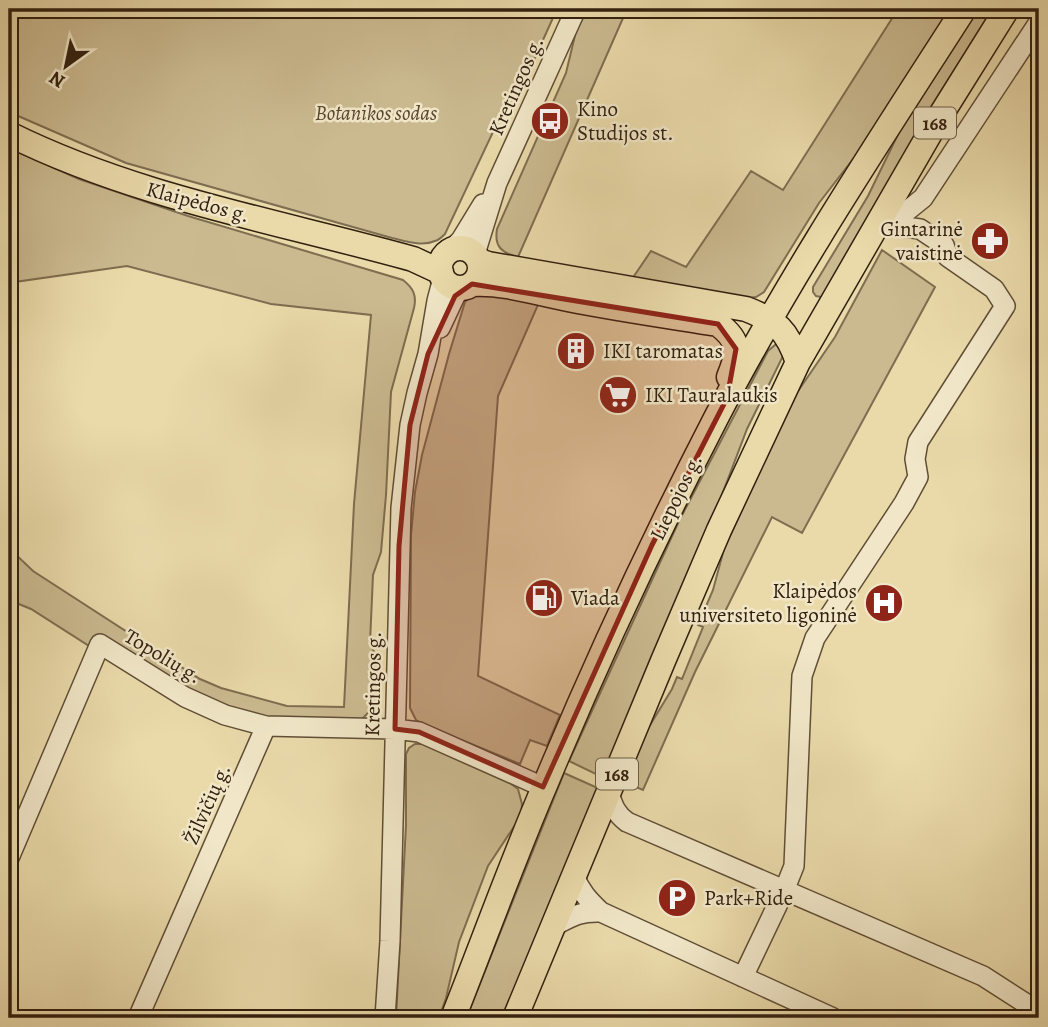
<svg xmlns="http://www.w3.org/2000/svg" width="1048" height="1027" font-family="Alegreya,serif">
<rect width="100%" height="100%" fill="#eadaaa"/>
<filter id="stains"><feTurbulence type="fractalNoise" baseFrequency=".00286" numOctaves="4"/><feColorMatrix values="0 0 0 0 .2 0 0 0 0 .09 0 0 0 0 .02 0 0 0 .5 -.17"/></filter>
<radialGradient id="worn" r=".72"><stop offset=".6" stop-color="#630" stop-opacity="0"/><stop offset="1" stop-color="#630" stop-opacity=".3"/></radialGradient>
<path fill="#cbba90" stroke="#7e6d50" stroke-width="2" d="M9,9H557L515,102L500,117L445,234C442,237 439,240 435,241C422,247 405,241 392,238L126,163L9,112Z
M585,9H627L518,257C502,253 494,247 497,229L566,73L577,27Z
M898,9H953L867,141L819,203L764,292L756,297L746,298L632,279L651,251L686,267L751,171L783,190Z
M977,9H996L824,295L821,297L816,296L813,292V287L868,196L907,116Z
M9,148L79,179L188,216L403,280C413,288 417,295 414,308L391,392L386,495L381,552L373,575L370,643L381,667L377,704L363,718L364,738L270,732L169,697L31,609L9,600V548L33,571L200,679L221,688L287,706L344,707L354,504L371,315L271,304L127,266L15,282L9,357Z
M882,250L935,287L802,533L772,517L695,672L643,790L624,782L641,740L672,689L677,677L682,679L703,627L698,625L713,590L724,549L792,400L835,337Z
M471,295L541,298L498,396L478,676L560,715L547,746L530,740L520,764L425,725L416,720L410,708L411,535L415,492L422,455L449,354L465,302Z
M781,344L784,354L747,429L712,521L606,779L569,761L679,521L768,351L775,345Z
M415,744H423L506,780L518,789L522,804L521,816L488,866L459,942L446,998L439,1018H396L406,825V754L409,748Z
M564,773L600,789L506,1018H466Z"/>
<g fill="none" stroke-linecap="round" stroke-linejoin="round">
<g stroke="#604e36" stroke-width="22">
<path id="minor" d="M887,227L923,198L1039,22
M452,249L461,240L483,204
M475,254L497,183L576,9
M440,328L455,296L461,288
M609,793C613,806 616,814 627,822L983,976L1039,1012
M9,858L100,644L185,697L225,715L266,726
M574,875C580,891 588,900 601,912L833,1018
M552,927C571,917 579,911 601,912
M743,977L784,891L794,866L802,676L815,638L904,503L918,477L915,459L918,442L1005,306L994,289L948,257L944,245L920,229L890,225
M138,1018L266,726L395,729L419,732L543,787
M385,1018L390,941L401,508L410,425L417,393L428,354L437,301L443,278"/>
</g>
<g stroke="#32200f" stroke-width="27">
<path id="major" d="M9,134C136,197 277,221 413,259L441,272
M440 268a20 20 0 1 1 40 0a20 20 0 1 1-40 0Z
M479,261L488,264L746,309C777,321 787,330 798,362
M472,284C504,282 537,293 568,299C618,309 668,316 718,324C741,341 739,353 729,377
M453,1018C484,940 512,862 545,785C597,660 654,538 716,418C789,277 878,143 964,9
M515,1018L663,661L719,530L798,362L937,121L1007,9"/>
</g>
<use href="#minor" stroke="#f1e7c8" stroke-width="19"/>
<use href="#major" stroke="#eadaaa" stroke-width="24"/>
</g>
<path fill="#8f2418" fill-opacity="0.2" stroke="#8f2418" stroke-width="5" stroke-linejoin="round" d="M472,284L718,324L736,349L727,398L652,545L543,787L419,732L395,729L399,546L410,425L428,354L455,296Z"/>
<defs>
<g id="bus-disc" transform="scale(2.0125)"><circle r="9.5" fill="#8f2418" stroke="#f1e7c8"/><path d="M-5-6H5V4H4V6H2V4H-2V6H-4V4H-5ZM-3.5-4V0h7V-4ZM-3.5 1.2v1.5H-2V1.2ZM2 1.2v1.5H3.5V1.2Z" fill="#fff"/></g>
<g id="pharmacy-disc" transform="scale(2.0125)"><circle r="9.5" fill="#8f2418" stroke="#f1e7c8"/><path d="M-2-6h4v4h4v4h-4v4h-4v-4h-4v-4h4Z" fill="#fff"/></g>
<g id="building-disc" transform="scale(2.0125)"><circle r="9.5" fill="#8f2418" stroke="#f1e7c8"/><path d="M-4-6H4V6H1V3H-1V6H-4ZM-2.5-4.3h1.7v1.8h-1.7ZM.8-4.3h1.7v1.8H.8ZM-2.5-1h1.7V.8h-1.7ZM.8-1h1.7V.8H.8Z" fill="#fff"/></g>
<g id="supermarket-disc" transform="scale(2.0125)"><circle r="9.5" fill="#8f2418" stroke="#f1e7c8"/><path d="M-6-5.5h2.5l.6 2H6L4.5 2H-2.5L-4.4-4H-6ZM-1.5 3.2a1.3 1.3 0 1 0 .1 0ZM3 3.2a1.3 1.3 0 1 0 .1 0Z" fill="#fff"/></g>
<g id="fuel-disc" transform="scale(2.0125)"><circle r="9.5" fill="#8f2418" stroke="#f1e7c8"/><path d="M-5.5-6h7V0h2V4h1.3V-2.5L3-4.5l.8-.8L6-3V5H2.5V1h-1V6h-7ZM-4.2-4.7v3.2H.2V-4.7Z" fill="#fff"/></g>
<g id="hospital-disc" transform="scale(2.0125)"><circle r="9.5" fill="#8f2418" stroke="#f1e7c8"/><path d="M-5-5h3v3.5h4V-5h3V5h-3V1.5h-4V5h-3Z" fill="#fff"/></g>
<g id="parking-disc" transform="scale(2.0125)"><circle r="9.5" fill="#8f2418" stroke="#f1e7c8"/><path d="M-3.5-5.5H1a3.5 3.5 0 0 1 0 7H-1V5.5H-3.5ZM-1-3.4V-.6H.8a1.4 1.4 0 0 0 0-2.8Z" fill="#fff"/></g>
</defs>
<g fill-rule="evenodd">
<use href="#bus-disc" x="550" y="121"/>
<use href="#pharmacy-disc" x="990" y="241"/>
<use href="#building-disc" x="576" y="351"/>
<use href="#supermarket-disc" x="618" y="395"/>
<use href="#fuel-disc" x="544" y="598"/>
<use href="#hospital-disc" x="884" y="603"/>
<use href="#parking-disc" x="677" y="898"/>
</g>
<g text-anchor="middle" stroke-width="5" stroke-linejoin="round" paint-order="stroke">
<g fill="#f1e7c8" stroke="#6b5c46" stroke-width="2">
<rect x="914" y="107.5" width="42" height="31" rx="5"/>
<rect x="596" y="758.5" width="42" height="31" rx="5"/>
</g>
<g font-size="19" font-weight="bold" fill="#32200f">
<text x="935" y="130">168</text>
<text x="617" y="781">168</text>
</g>
<g font-size="21" fill="#32200f" stroke="#f1e7c8">
<text transform="translate(516 86) rotate(-66)" y="7">Kretingos g.</text>
<text transform="translate(198 202) rotate(15)" y="7">Klaipėdos g.</text>
<text transform="translate(676 497) rotate(-64)" y="7">Liepojos g.</text>
<text transform="translate(163 656) rotate(31)" y="7">Topolių g.</text>
<text transform="translate(373 684) rotate(-89)" y="7">Kretingos g.</text>
<text transform="translate(207 804) rotate(-66)" y="7">Žilvičių g.</text>
</g>
<g font-size="21" fill="#32200f" stroke="#f1e7c8" text-anchor="start">
<text x="577" y="116">Kino<tspan x="577" dy="24">Studijos st.</tspan></text>
<text x="963" y="236" text-anchor="end">Gintarinė<tspan x="963" dy="24">vaistinė</tspan></text>
<text x="603" y="358">IKI taromatas</text>
<text x="645" y="402">IKI Tauralaukis</text>
<text x="857" y="598" text-anchor="end">Klaipėdos<tspan x="857" dy="24">universiteto ligoninė</tspan></text>
<text x="571" y="605">Viada</text>
<text x="704" y="905">Park+Ride</text>
</g>
<g font-size="21" font-style="italic" fill="#58462f" stroke="#f1e7c8">
<text x="376" y="120">Botanikos sodas</text>
</g>
</g>
<rect width="1048" height="1027" fill="none" stroke="#eadaaa" stroke-width="35"/>
<rect x="10" y="10" width="1027" height="1006" fill="none" stroke="#32200f" stroke-width="3.5"/>
<rect x="18" y="18" width="1013" height="992" fill="none" stroke="#32200f" stroke-width="2"/>
<g transform="translate(66 66) rotate(213)" stroke="#f1e7c8" stroke-width="5" paint-order="stroke">
<path d="M0-5L12 26L0 18L-12 26Z" fill="#32200f"/>
<text y="-10" font-size="19" font-weight="bold" text-anchor="middle" fill="#32200f">N</text>
</g>
<rect width="100%" height="100%" filter="url(#stains)"/>
<rect width="100%" height="100%" fill="url(#worn)"/>
</svg>
